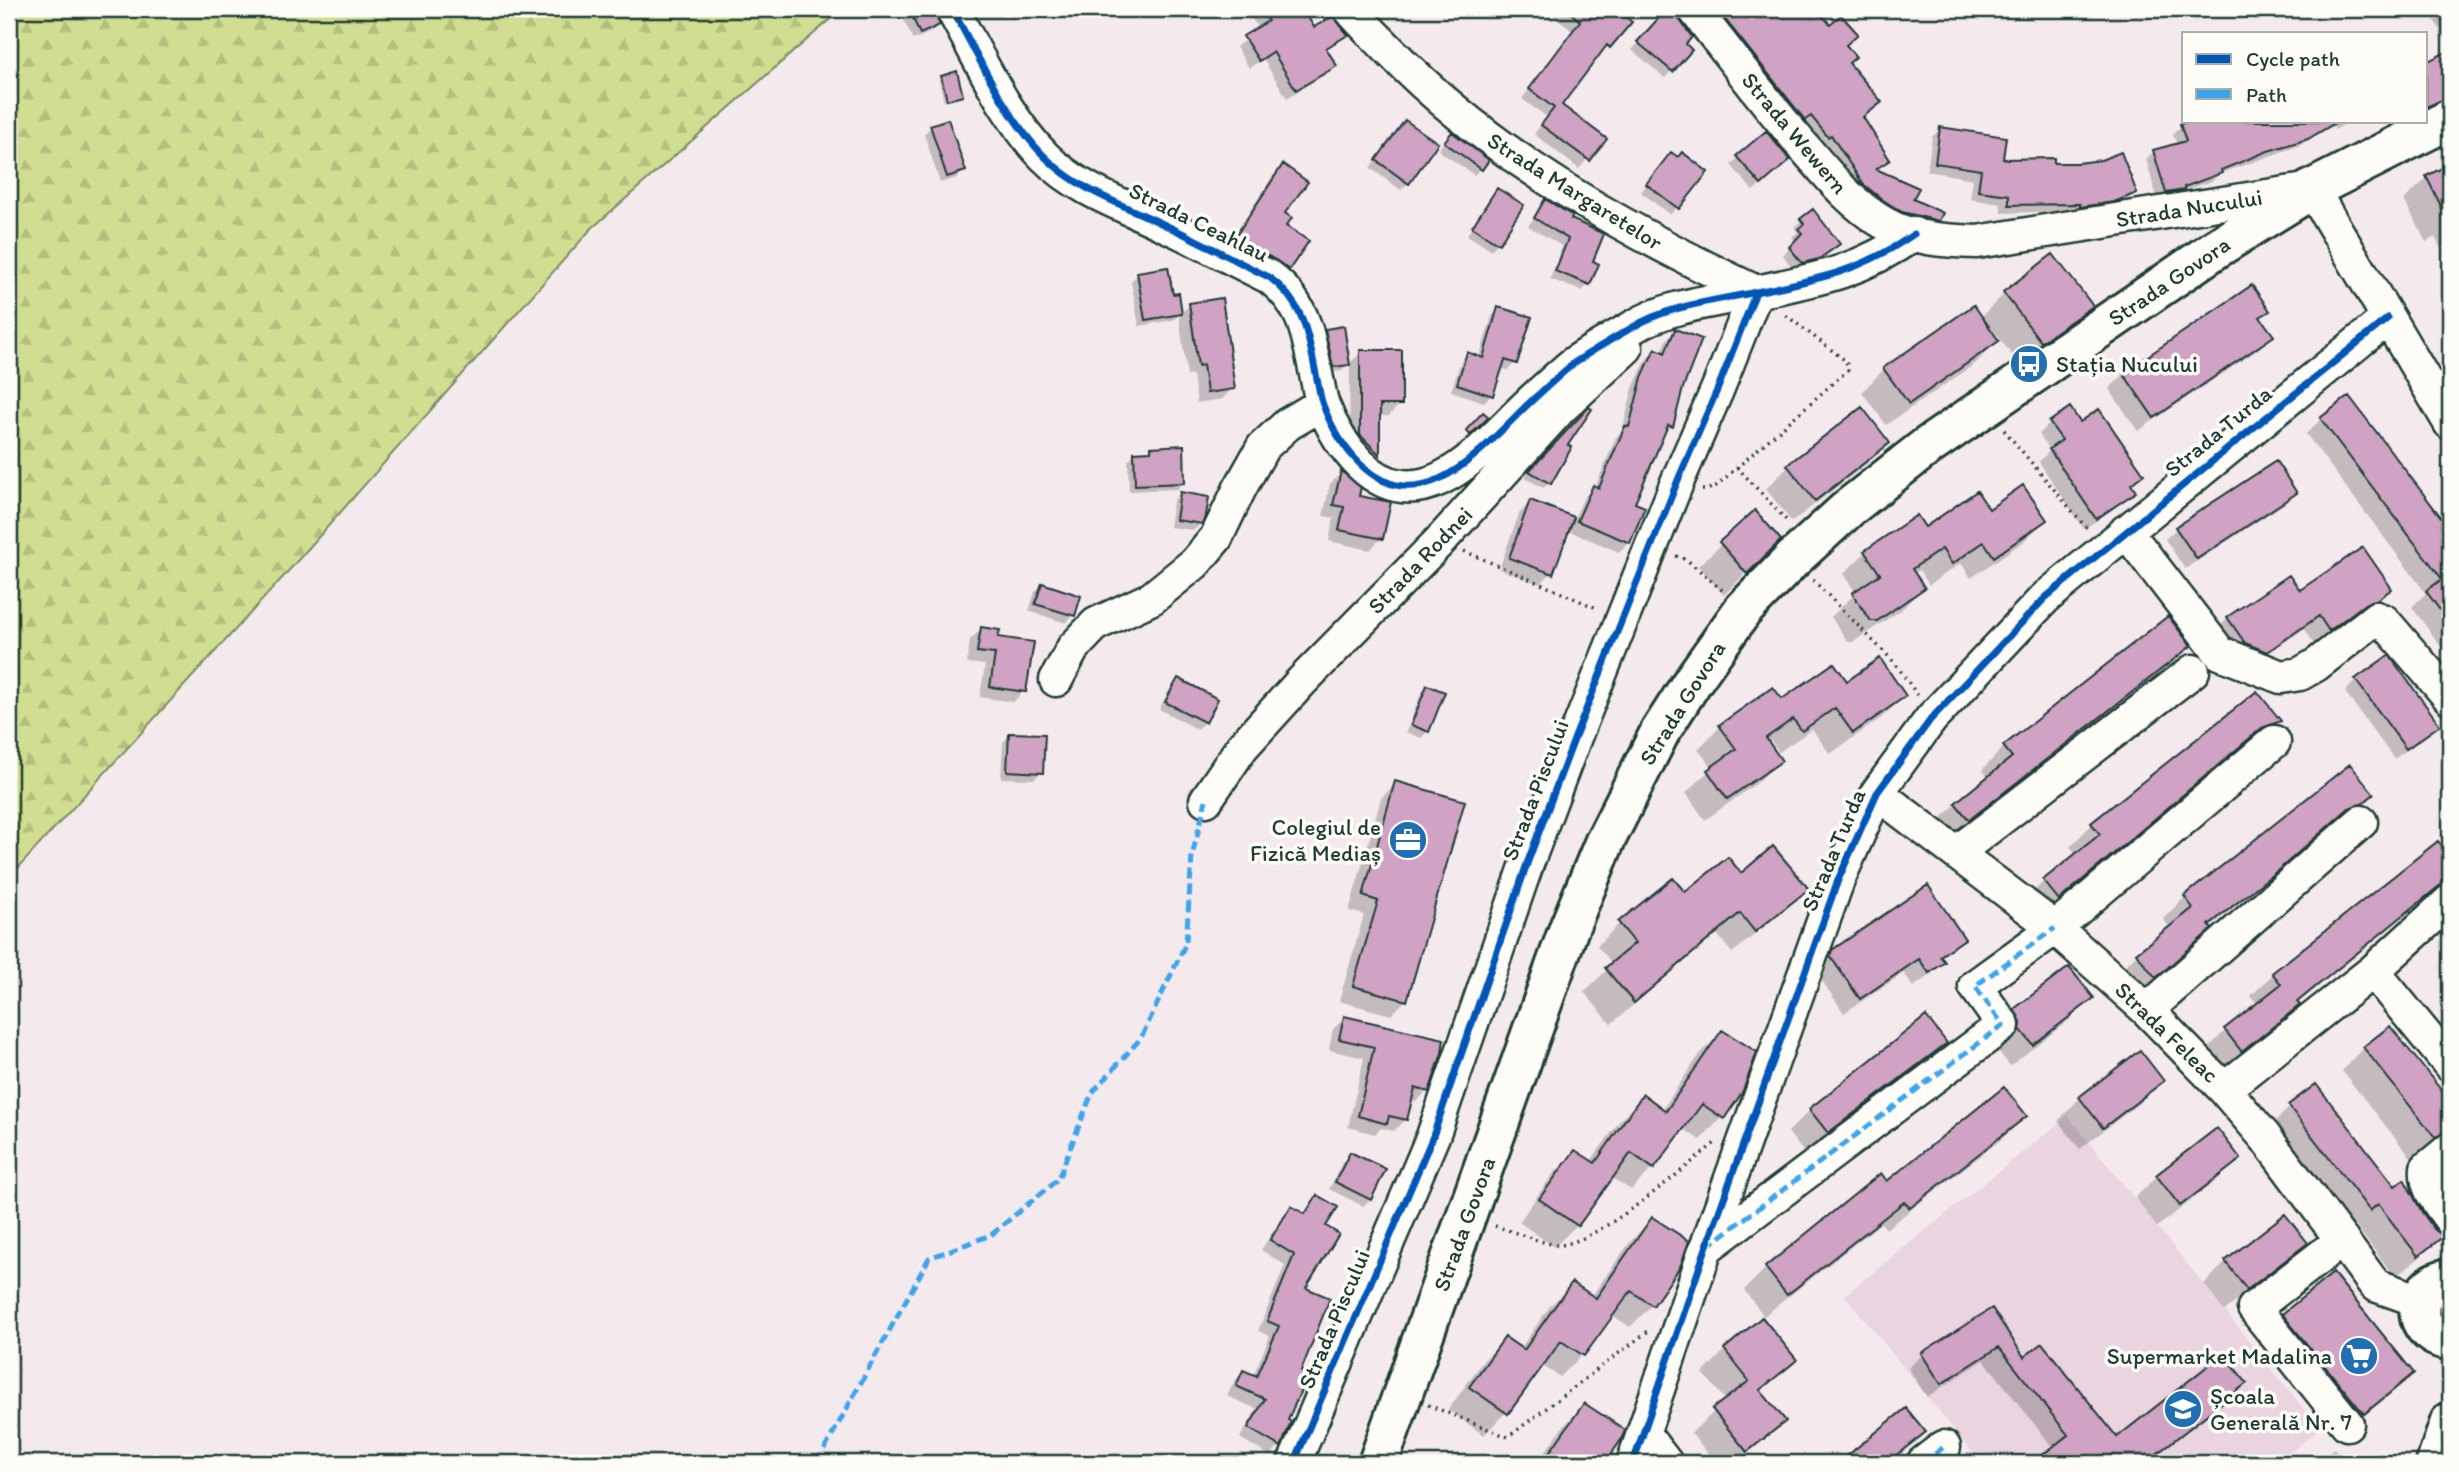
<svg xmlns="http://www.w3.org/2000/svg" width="2459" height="1472" font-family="Itim,sans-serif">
<defs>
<pattern id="forest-firs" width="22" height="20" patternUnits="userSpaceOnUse" patternTransform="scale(1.75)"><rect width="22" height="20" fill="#d1dd90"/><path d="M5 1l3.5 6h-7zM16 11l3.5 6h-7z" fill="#b3bf7d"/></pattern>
</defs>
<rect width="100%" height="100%" fill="#f4eaed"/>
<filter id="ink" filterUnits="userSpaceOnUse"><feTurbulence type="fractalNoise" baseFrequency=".0143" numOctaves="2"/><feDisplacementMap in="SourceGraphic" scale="14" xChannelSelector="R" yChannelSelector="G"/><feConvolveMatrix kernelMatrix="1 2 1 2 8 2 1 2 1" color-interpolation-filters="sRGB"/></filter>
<g filter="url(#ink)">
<path fill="#e9d4e0" d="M2068,1116L2320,1429L2276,1463H1981L1845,1295Z"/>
<path fill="url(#forest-firs)" stroke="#788d62" stroke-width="2" d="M9,9H842L591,229L284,576L9,878Z"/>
<path fill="#0003" d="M899,9H931L938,24L931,32L913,40Z
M1255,9H1300L1314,29L1346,34L1326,50L1335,65L1326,74L1287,98L1263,59L1249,68L1236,47L1259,29L1249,15Z
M1547,9H1614L1630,23L1600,55L1598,54L1560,106L1604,139L1579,169L1534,134L1547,117L1522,99L1572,31Z
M1703,9H1767L1778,23L1794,9L1800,15L1807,9H1814L1844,45L1862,118L1887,160L1875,171L1938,220L1929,228L1855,193L1822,142L1819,144Z
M2440,9H2450V45L2432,17Z
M1660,18L1690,50L1665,78L1632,50Z
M2450,52V102L2426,109V64Z
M942,77L961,95L958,98L944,102L939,80Z
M2195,121H2207L2210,128L2229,121H2350L2335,130L2333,126L2298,146L2219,174L2212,181L2181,192L2175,198L2158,201L2146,159L2154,151L2177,145L2173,134L2181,126Z
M1405,122L1408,183L1401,190L1370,168Z
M931,127L964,171L957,178L940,183L924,134Z
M1941,128L2000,161L2053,165L2135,193L2126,201L2103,210L2001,213V204L1970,199L1973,179L1927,171L1932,137Z
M1443,143L1479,170L1474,175L1438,150Z
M1738,158L1781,167L1753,191L1731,165Z
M1677,159L1705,172L1670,215L1641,192L1665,161Z
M1283,166L1282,214L1288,269L1278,279L1226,248L1273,176Z
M2450,166V267L2435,237L2426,242L2404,200L2427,178Z
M1498,190V243L1491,250L1467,235L1490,197Z
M1546,201L1569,219L1591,262L1589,284L1582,291L1550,279L1562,246L1528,226Z
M1813,211L1830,251L1810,265L1794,270L1783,255L1796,241L1792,237L1798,232L1794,227Z
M2052,256L2091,306L2069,328L2018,363L1990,326L1988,328L1997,341L1975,364L1886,425L1862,392L1884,369L1980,318L2004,294Z
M1138,274L1171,296L1177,295L1180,314L1190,305L1233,388L1222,399L1197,403L1193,375L1187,376L1179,315L1173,320L1139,326L1131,281Z
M1499,309L1515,363L1508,370L1500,368L1491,395L1484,402L1451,391L1461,361L1468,354L1479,358L1492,316Z
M2267,311L2259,319L2271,336L2256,351L2138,431L2109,389L2124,374Z
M1326,331L1349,364L1361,352L1400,404L1389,416H1378V455L1368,465L1349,447L1350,363L1341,371L1327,373L1319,338Z
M1676,331L1681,388L1671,426L1662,435L1633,504L1628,542L1619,552L1567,530L1551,573L1540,584L1499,569L1519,514L1530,502L1574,519L1584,497L1595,488L1616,437L1622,431L1633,388L1646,360L1655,350L1661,353L1666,340Z
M2349,398L2450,532L2438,547L2450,565V659L2412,607L2426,593L2306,434L2321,419Z
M1583,415L1566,446L1550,482L1543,488L1524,477Z
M2050,423L2080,424L2142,474L2130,486L2134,491L2123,502L2084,529L2039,462L2050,450L2039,434Z
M1888,443L1865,465L1792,522L1766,489L1788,466Z
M1152,448L1184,482L1177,489L1129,491L1128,461L1135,453H1147Z
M1341,473L1381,538L1370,550L1329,541L1334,518L1323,516L1330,484Z
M2295,493L2284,504L2185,569L2165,539L2177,528Z
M1180,494L1201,523L1194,530L1169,527L1173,501Z
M1989,511L2045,520L2023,542L1971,578L1961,563L1929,585L1919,570L1913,574L1923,588L1901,610L1853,642H1848L1831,617L1856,593L1843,574L1866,552L1924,529Z
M1755,513L1779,540L1724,595L1698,566Z
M1042,585L1079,597L1073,615L1066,623L1029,611L1035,592Z
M2389,589L2374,604L2359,615L2348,618L2314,645L2304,629L2250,666L2213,633L2228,618L2300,593Z
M2168,618L2189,646L2167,668L1946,841L1934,826L1956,804L1989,778L1982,770L2004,747Z
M981,629L996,639L1024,691L1013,702L980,697L985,665L967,663L970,640Z
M2388,657L2438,725L2427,736L2394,759L2345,692L2356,680Z
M1178,680L1204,722L1197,729L1159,709L1171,687Z
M1846,684L1904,696L1881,718L1830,754L1812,729L1779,752L1770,740L1766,742L1779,761L1757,783L1705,820L1686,793L1712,768L1698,749L1720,727L1781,701Z
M1428,687V731L1421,738L1406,732L1421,694Z
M2257,694L2279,721L2257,743L2238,750L2036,921L2022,903L2044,881L2077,855L2070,847L2092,824Z
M1010,735L1041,772L1034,779L1001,778L1003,742Z
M2350,767L2371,794L2349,817L2337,826L2325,830L2257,889L2209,928L2187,951L2133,999L2115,976L2137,954L2170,928L2163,919L2185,897Z
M1396,783L1406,1000L1391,1015L1339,1001L1364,915L1349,911L1381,798Z
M2438,844L2450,859V881L2438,893L2413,909L2297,1004L2276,1027L2219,1072L2203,1053L2225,1031L2258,1005L2251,996L2273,974Z
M1740,875L1806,888L1784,911L1732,953L1717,934L1611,1024L1584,992L1613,964L1597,946L1619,924L1684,895Z
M1963,938L1940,959L1943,962L1928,977L1913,987L1904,973L1844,1013L1816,972L1818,967L1834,951Z
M2091,998L2069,1020L2010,1066L1999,1052L2000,1045L1993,1033L2015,1011Z
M1345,1018L1427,1091L1416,1102L1410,1100L1405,1120L1394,1131L1381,1128L1375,1134L1348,1127L1364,1058L1329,1050L1333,1029Z
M2390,1028L2450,1103V1147L2424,1152L2412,1159L2342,1071L2364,1048Z
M1722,1032V1117L1700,1140L1682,1128L1653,1168L1631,1190L1611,1177L1577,1225L1554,1247L1519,1222L1553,1174L1576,1152L1590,1162L1621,1119L1643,1097L1662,1110L1700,1054Z
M1945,1043L1923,1065L1805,1154L1788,1132L1810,1110Z
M2162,1081L2139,1103L2080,1149L2058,1121L2080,1098Z
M2290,1107L2394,1189L2421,1213L2434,1231L2441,1236L2419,1258L2395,1277L2355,1225L2347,1232L2267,1129Z
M2025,1116L2003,1138L1886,1229L1881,1223L1764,1316L1744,1290L1766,1268L1880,1175L1887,1183Z
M1350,1154L1370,1199L1363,1206L1329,1189L1343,1161Z
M2239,1159L2216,1181L2157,1227L2135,1198L2157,1176Z
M1318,1197L1323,1226L1303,1289L1299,1372L1285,1421L1289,1423L1279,1446L1270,1456L1240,1438L1257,1409L1227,1396L1234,1382L1243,1372L1253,1376L1270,1336L1258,1331L1285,1265L1261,1250L1282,1217L1291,1208L1303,1215Z
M1652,1219V1305L1630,1327L1612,1315L1582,1355L1560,1377L1541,1365L1506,1412L1484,1435L1448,1410L1483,1361L1505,1339L1520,1349L1550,1306L1573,1284L1591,1297L1630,1242Z
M2306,1243L2284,1265L2224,1311L2204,1284L2226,1262Z
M1992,1310L2024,1360L2117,1440L2244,1383L2230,1397L2147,1463H2035L2054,1449L1984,1360L1927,1397L1908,1368L1923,1354Z
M2283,1315L2412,1373L2390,1395L2340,1435L2261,1337Z
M1725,1350L1794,1360L1760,1392L1784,1421L1736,1463H1716L1691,1433L1726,1401L1703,1373Z
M1584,1405L1620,1439L1603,1463H1537L1562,1428Z
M1906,1410L1923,1431L1901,1454L1889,1463H1840Z
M2334,1448L2346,1463H2316Z"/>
<path fill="#d0a2c3" stroke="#1f3d34" stroke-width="2" d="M909,9H932L940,25L920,34Z
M1260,9H1303L1314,27L1333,16L1348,35L1326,48L1337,66L1296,90L1273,52L1259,61L1243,36L1268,21Z
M1566,9H1617L1632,22L1610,48L1607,45L1562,105L1607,139L1590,161L1541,125L1554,108L1529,89L1580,21Z
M1667,9L1679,19L1692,37L1686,44L1692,50L1673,72L1637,42Z
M1717,9H1816L1830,24L1841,15L1858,34L1846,45L1856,57L1849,63L1882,102L1863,117L1890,160L1876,169L1919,188L1913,199L1943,213L1939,221L1902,212L1883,200L1863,184L1831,135L1828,137L1811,116L1805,120Z
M2450,50V97L2426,107V62Z
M957,71L963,96L947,100L941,76Z
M948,119L966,171L947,177L930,125Z
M1405,120L1438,143L1409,184L1376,160Z
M2190,121H2338L2308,139L2268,151L2221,170L2222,173L2184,187L2185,190L2166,193L2153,150L2186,141L2180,124Z
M1940,127L2006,137L2003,159L2054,158V163H2078L2101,160L2121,152L2137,193L2114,202L2080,207V204L2009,205V195L1978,191L1981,170L1935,163Z
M1766,131L1790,160L1761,185L1736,156Z
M1452,132L1489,160L1482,170L1444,142Z
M1671,152L1678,157L1682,152L1708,172L1679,209L1646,184Z
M1283,164L1308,182L1285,213L1292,218L1286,226L1309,241L1289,270L1277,261L1235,237Z
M2450,164V224L2426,176Z
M1497,188L1524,205L1499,244L1472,227Z
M1545,199L1573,216L1571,219L1604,234L1593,261L1599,264L1590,285L1555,271L1568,239L1534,218Z
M1813,209L1840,244L1819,259L1802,263L1789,247L1802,233L1798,229L1804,224L1800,219Z
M2053,254L2093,306L2041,342L2003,292Z
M1168,267L1173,294L1179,293L1182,314L1145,320L1137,272Z
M2252,285L2270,311L2260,317L2274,336L2154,418L2123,373Z
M1222,298L1235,389L1207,393L1203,365L1198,366L1189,303Z
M1974,305L1999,341L1909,404L1883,368Z
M1498,307L1532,317L1517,364L1505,360L1493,396L1457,384L1467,352L1483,358Z
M1344,326L1350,365L1333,367L1325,329Z
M1675,329L1702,339L1683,388L1673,427L1668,425L1635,503L1645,507L1630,543L1577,521L1593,485L1599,488L1625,426L1629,427L1642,377L1655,348L1665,353Z
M1360,350H1402V405H1380V455L1360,435Z
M2349,396L2450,529V624L2426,591L2442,579L2320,418Z
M1589,407L1592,409L1568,445L1572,447L1551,484L1529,471Z
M1862,407L1890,443L1815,501L1787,465Z
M2070,407L2080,422L2099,409L2144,474L2131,484L2136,492L2096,519L2049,449L2062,440L2049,422Z
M1483,412L1489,417L1470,435L1466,430Z
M1184,445L1185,483L1135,485L1134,452L1151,451V447Z
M2276,461L2297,493L2197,559L2175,527Z
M1341,471L1361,487L1359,496L1391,502L1383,539L1339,530L1344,507L1333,505Z
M2023,485L2047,520L1994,557L1984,542L1952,564L1942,549L1912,569L1925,588L1877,621H1871L1852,593L1880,574L1864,551L1917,515L1925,527L1977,491L1989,509Z
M1180,492L1209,497L1206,516L1202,524L1176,520Z
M1530,500L1574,517L1553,574L1509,558Z
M1755,510L1781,540L1747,574L1719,542Z
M2363,547L2392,589L2376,600L2365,604L2329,631L2319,616L2267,652L2245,643L2227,617L2289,575L2300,590Z
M1042,583L1081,596L1075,616L1035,604Z
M2168,616L2191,646L1969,820L1955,803L2012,757L2003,746Z
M981,627L1000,630L998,637L1034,642L1026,692L990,687L995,654L977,652Z
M2389,655L2440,725L2406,749L2355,679Z
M1880,658L1906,696L1853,733L1835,708L1802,731L1793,719L1766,738L1782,761L1727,799L1707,770L1736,749L1719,725L1773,687L1782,699L1834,663L1847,681Z
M1178,678L1218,699L1206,723L1165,702Z
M1427,685L1445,692L1429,732L1411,725Z
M2257,691L2281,721L2262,728L2059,900L2043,880L2100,834L2091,823Z
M1009,733L1045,734L1043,773L1007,771Z
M2350,764L2374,794L2362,804L2349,808L2282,867L2209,925L2212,929L2156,978L2136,953L2193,908L2184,896Z
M1395,781L1465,801L1407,1001L1353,986L1378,901L1363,896Z
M2438,841L2450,856V880L2438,887L2297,1002L2300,1005L2242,1052L2224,1029L2281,984L2272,973Z
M1773,846L1809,889L1755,932L1740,913L1634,1003L1605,968L1635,943L1618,922L1673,878L1685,892L1728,857L1741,873Z
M1928,885L1965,939L1940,956L1945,962L1929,973L1919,959L1860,999L1830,956L1832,950Z
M2069,967L2094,998L2033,1045L2020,1029L2021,1022L2014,1009Z
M1344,1016L1444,1039L1442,1053L1429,1092L1415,1088L1407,1120L1389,1116L1387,1124L1358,1116L1374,1047L1339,1039Z
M1926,1016L1947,1043L1828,1133L1809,1109Z
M2390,1026L2450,1101V1131L2435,1137L2363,1047Z
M1722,1030L1757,1052L1743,1091L1724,1119L1702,1104L1654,1169L1631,1153L1578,1226L1539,1199L1575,1150L1595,1163L1643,1094L1666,1111Z
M2140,1050L2164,1081L2103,1128L2079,1097Z
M2316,1084L2395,1186L2404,1179L2422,1212L2435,1230L2444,1236L2418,1256L2378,1204L2370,1211L2288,1105Z
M2004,1087L2027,1116L1910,1208L1904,1202L1787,1295L1765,1267L1881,1173L1887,1181Z
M2217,1128L2241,1159L2180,1206L2156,1175Z
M1350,1152L1386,1169L1371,1200L1335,1182Z
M1317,1195L1338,1207L1326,1226L1339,1234L1306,1288L1330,1298L1301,1371L1308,1374L1288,1420L1291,1422L1281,1447L1248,1428L1265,1399L1236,1386L1243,1370L1257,1376L1279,1326L1267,1321L1294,1255L1270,1240L1291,1206L1305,1214Z
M2285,1214L2308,1243L2247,1290L2225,1261Z
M1652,1217L1689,1241L1680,1267L1653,1306L1631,1291L1584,1356L1561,1341L1508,1414L1469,1387L1505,1337L1524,1350L1572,1282L1596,1298Z
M2333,1273L2414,1373L2364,1414L2282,1314Z
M1992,1308L2024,1357L2042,1343L2117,1437L2223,1354L2247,1383L2145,1463H2032L2068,1435L1999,1347L1941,1384L1921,1353Z
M1762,1317L1797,1360L1760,1390L1786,1421L1747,1452L1712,1409L1749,1381L1724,1349Z
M1584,1403L1625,1430L1621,1440L1605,1463H1542Z
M1906,1408L1926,1432L1886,1463H1838Z"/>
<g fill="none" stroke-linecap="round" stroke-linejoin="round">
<g stroke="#1f3d34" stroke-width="37">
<path id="minor" d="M952,9C979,57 1006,118 1045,157C1079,191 1122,204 1165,225C1200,241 1234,260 1269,277C1306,305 1308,336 1317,379C1319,388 1320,397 1323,405C1331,426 1344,448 1360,464C1427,529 1491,436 1538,395C1550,384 1562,373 1574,363C1593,350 1614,338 1633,327C1669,305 1715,301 1756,292
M1350,9C1362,24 1377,37 1390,51C1493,157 1623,229 1756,292
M1694,9C1730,55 1765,102 1803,146C1828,175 1851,204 1884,223C1911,239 1946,241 1977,242L2312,189L2450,423
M2126,531L2220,653L2281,677L2300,674L2316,665L2376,618L2384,621L2450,698
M1056,680L1073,648L1096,624L1152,598L1195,563L1216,538L1240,488L1263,447L1288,424L1322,404
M1877,793L2055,928L2147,1010L2224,1089L2265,1137L2375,1285L2420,1301
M1206,800L1242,747L1302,681L1440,541L1561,408L1626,348
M1956,853L2193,671
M2373,971L2450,1065
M2147,1010L2361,822
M2224,1089L2373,971L2450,901
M2450,1149L2427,1168C2425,1189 2439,1203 2450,1219
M2342,1240L2254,1308L2347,1424
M1706,1248L2003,1025L1975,986L2055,928L2274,742
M1643,1433L1666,1463
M1294,1463L1433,1136L1528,861L1575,737L1678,480L1718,388L1756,292C1819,279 1860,272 1914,234
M1633,1463L1706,1248L1838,880L1877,793L1931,719L2045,598L2388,318
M1923,1463L1944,1447"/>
</g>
<g stroke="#1f3d34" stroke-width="44">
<path id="major" d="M2450,1278C2409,1284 2409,1336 2450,1340
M1378,1463L1569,928L1605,841L1660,732L1694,679L1743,610L1793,559L1850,507L1925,448L2217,248L2312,189L2450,119
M2436,1463L2450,1422"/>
</g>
<path stroke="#1f3d34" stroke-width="3.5" stroke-dasharray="2 5" stroke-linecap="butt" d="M2004,430L2089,531
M1737,467L1788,522
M1702,490H1707L1716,486L1848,370L1846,361L1783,313
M1464,551L1599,609
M1676,556L1687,560L1723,591
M1813,580L1895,663L1918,696
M1495,1226C1509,1230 1545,1244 1557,1245C1595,1246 1684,1168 1715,1143
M1428,1405L1508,1437L1651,1329"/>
<use href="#minor" stroke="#fdfcf7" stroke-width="32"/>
<use href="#major" stroke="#fdfcf7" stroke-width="38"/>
<path stroke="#3da4eb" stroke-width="5" stroke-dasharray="10 5" stroke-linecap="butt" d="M1708,1246L2003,1025L1975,986L2055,928
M817,1463L929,1258L991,1235L1058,1179L1092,1093L1141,1038L1186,943L1192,856L1206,800
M1923,1463L1944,1447"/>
<g stroke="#fdfcf7" stroke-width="11">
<path id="cycleway" d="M952,9C979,57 1006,118 1045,157C1079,191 1122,204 1165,225C1200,241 1234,260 1269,277C1306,305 1308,336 1317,379C1319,388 1320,397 1323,405C1331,426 1344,448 1360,464C1427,529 1491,436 1538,395C1550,384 1562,373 1574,363C1593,350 1614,338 1633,327C1669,305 1715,301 1756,292
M1294,1463L1433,1136L1528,861L1575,737L1678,480L1718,388L1756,292C1819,279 1860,272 1914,234
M1633,1463L1706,1248L1838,880L1877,793L1931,719L2045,598L2388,318"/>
</g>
<use href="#cycleway" stroke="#0057b8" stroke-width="7"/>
</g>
</g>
<defs>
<g id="bus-disc" transform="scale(2.0125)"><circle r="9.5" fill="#1f6fb2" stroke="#fdfcf7"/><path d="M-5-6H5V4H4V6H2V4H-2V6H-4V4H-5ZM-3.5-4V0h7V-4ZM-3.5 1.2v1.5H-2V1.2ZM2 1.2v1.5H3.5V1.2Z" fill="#fff"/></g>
<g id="office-disc" transform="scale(2.0125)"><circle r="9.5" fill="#1f6fb2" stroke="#fdfcf7"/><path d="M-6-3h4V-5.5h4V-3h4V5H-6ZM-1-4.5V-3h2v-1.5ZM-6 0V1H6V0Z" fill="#fff"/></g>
<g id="supermarket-disc" transform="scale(2.0125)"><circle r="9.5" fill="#1f6fb2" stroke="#fdfcf7"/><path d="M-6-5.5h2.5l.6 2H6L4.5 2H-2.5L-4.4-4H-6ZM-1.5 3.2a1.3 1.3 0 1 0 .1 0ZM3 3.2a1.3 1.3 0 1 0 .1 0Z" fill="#fff"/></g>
<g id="school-disc" transform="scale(2.0125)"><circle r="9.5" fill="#1f6fb2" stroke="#fdfcf7"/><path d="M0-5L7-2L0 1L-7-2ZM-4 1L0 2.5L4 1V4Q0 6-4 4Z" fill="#fff"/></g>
</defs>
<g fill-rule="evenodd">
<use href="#bus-disc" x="2029" y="364"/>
<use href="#office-disc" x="1408" y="840"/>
<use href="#supermarket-disc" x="2359" y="1356"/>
<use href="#school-disc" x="2183" y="1409"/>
</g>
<g text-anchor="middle" stroke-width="7" stroke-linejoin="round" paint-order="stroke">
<g font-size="23" fill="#1f3d34" stroke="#fdfcf7">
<text transform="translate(1795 133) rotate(50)" y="8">Strada Wewern</text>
<text transform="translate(1575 191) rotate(32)" y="8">Strada Margaretelor</text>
<text transform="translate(2189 208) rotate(-9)" y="8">Strada Nucului</text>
<text transform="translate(1199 222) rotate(26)" y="8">Strada Ceahlau</text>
<text transform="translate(2169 281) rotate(-34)" y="8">Strada Govora</text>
<text transform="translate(2218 431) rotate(-39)" y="8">Strada Turda</text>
<text transform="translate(1420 560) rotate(-46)" y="8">Strada Rodnei</text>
<text transform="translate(1682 703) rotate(-58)" y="8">Strada Govora</text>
<text transform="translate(1535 790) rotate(-69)" y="8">Strada Piscului</text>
<text transform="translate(1833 850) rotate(-67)" y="8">Strada Turda</text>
<text transform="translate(2167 1032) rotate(44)" y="8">Strada Feleac</text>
<text transform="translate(1464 1224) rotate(-70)" y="8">Strada Govora</text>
<text transform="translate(1334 1319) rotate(-67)" y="8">Strada Piscului</text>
</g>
<g font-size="23" fill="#1f3d34" stroke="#fdfcf7" text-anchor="start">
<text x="2056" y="372">Stația Nucului</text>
<text x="1381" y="835" text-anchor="end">Colegiul de<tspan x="1381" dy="26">Fizică Mediaș</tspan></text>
<text x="2332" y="1364" text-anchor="end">Supermarket Madalina</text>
<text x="2210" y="1404">Școala<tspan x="2210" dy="26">Generală Nr. 7</tspan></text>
</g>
</g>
<rect width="2459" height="1472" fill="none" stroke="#fdfcf7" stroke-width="35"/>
<rect x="18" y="18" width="2424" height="1437" fill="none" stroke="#1f3d34" stroke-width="2.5" filter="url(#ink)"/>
<rect x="2182" y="32" width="245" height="91" fill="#fdfcf7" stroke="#a4b0a9" stroke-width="2"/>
<rect x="2196" y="54" width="35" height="10" fill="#0057b8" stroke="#a4b0a9" stroke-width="2"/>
<text x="2246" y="66" font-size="21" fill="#1f3d34">Cycle path</text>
<rect x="2196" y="89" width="35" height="10" fill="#3da4eb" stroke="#a4b0a9" stroke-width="2"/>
<text x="2246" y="102" font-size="21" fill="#1f3d34">Path</text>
</svg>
